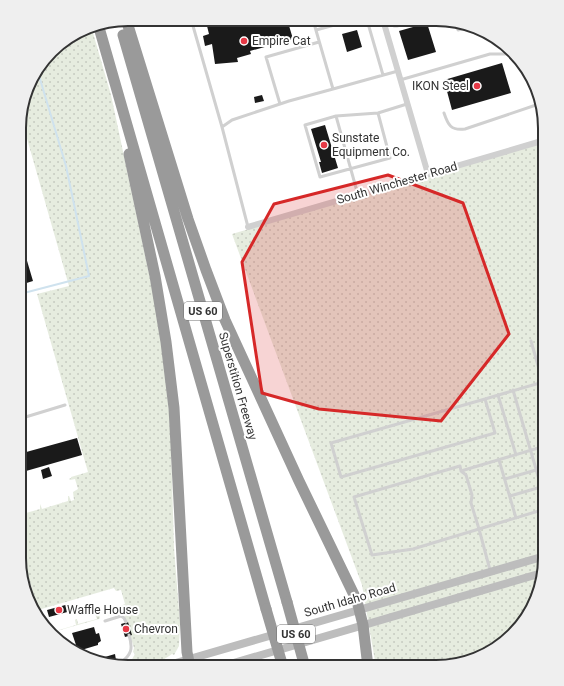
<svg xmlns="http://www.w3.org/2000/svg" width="564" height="686" font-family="Roboto,sans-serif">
<defs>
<pattern id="grass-dots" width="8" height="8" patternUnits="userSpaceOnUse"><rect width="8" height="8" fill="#e6ecdf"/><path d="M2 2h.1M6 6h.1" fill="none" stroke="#c6cbc0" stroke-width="1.8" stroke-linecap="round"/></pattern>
</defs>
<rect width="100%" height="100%" fill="#fff"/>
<path fill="url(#grass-dots)" d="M91,26L111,95L158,316L166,365L171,444L174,548L180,623L179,646L174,655L172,654C160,664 135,669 120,666L125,664L128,660L131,661L135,654L133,652L134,648L124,615L123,614L121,613L109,616L106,611L108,610L110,615L121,612L120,606L125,604L121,590L116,591L114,588L38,610L19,544V515L40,509V504L42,509L68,501V496H69L71,501L74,500L73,492L78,489L75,479L70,480L69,479L71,478V477L88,472L37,294L69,286L20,114L34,74L56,46Z
M545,142V565L527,618L490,652L443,667H376L362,585L232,234Z
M97,613L99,614L100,618L99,619L53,632L48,627L50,626L52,632L76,625L75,620L76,619H77L78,624L97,619L95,614Z"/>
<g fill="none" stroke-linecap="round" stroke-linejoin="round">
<path stroke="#cfe2ee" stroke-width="2" d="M20,294L89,276L66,166L37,69"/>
</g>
<path fill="#1a1a1a" d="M230,19H287L293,39L250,51L251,54L237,58L238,62L215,64L212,44L205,46L203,36L209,34L207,26Z
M427,23L436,52L408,60L399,31Z
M357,30L362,47L347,52L342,34Z
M502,63L511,93L452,110L444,80Z
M262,95L264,101L255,103L254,97Z
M325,125L338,168L322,173L319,162H321L311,129Z
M20,237L33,281L20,285V279L25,278L20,258Z
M77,438L82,455L19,473V454Z
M49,467L52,476L43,479L41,470Z
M69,604L71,611L49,617L47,610Z
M128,622L132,635L125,637L121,624Z
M94,627L96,634L99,633L101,641L98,643V645L78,651L72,633Z
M115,654L116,660L109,663L98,659Z"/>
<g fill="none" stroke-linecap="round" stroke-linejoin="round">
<path stroke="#d0d0d0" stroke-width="3" d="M191,19L222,127L248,227
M313,20L333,89L398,71
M367,20L383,75
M392,20L394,26H397L419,20
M456,22L458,30L468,27
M316,30L353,20
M400,80L490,54H507L516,58
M280,104L266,57L319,42
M444,113C448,125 451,131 465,129L539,104
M336,116L305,125L320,177L390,158L378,113
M222,127L232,120L289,101L333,89
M358,195L336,116L378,113L407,104
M20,275V274
M531,341L545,390
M513,390L545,500
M498,395L516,455
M485,399L495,433L341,477L331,443Z
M485,399L543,382
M19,419L65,405
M499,460L516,518
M461,471L466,475L472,495L471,503L479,529L413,549L372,555L354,497L460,466L461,471L545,446
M505,479L536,470
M510,496L541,487
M490,570L479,529L545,509
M105,621L121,616L124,618L126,622
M120,663C132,655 133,648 129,635"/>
<path stroke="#d0d0d0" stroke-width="6" d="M383,20L428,174
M248,227L545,140"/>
<path stroke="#bdbdbd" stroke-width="8" d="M162,667L545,556
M220,667L542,573"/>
<path stroke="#9a9a9a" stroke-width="11" d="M126,19L188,219L206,270L225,320L299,481L357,601L363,625L368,667
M98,24L266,609
M123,35L287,602
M129,154L155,276L166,342L174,408L187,652L190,667"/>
<path stroke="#9a9a9a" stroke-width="11" d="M287,602L305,667
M266,609L283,667"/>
</g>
<path fill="#d62828" fill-opacity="0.2" stroke="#d62828" stroke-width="3" stroke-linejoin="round" d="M388,175L463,203L509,334L441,421L319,409L262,393L242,262L274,204Z"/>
<g fill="#e63946" stroke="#fff" stroke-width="1.5">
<circle cx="244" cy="41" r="4"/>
<circle cx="477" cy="86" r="4"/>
<circle cx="324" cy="145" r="4"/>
<circle cx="59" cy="610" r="4"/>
<circle cx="126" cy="629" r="4"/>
</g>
<g text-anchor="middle" stroke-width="4" stroke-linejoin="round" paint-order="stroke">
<g fill="#fff" stroke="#707070" stroke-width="1">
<rect x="184" y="302" width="38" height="18" rx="3"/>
<rect x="277" y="625" width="38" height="18" rx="3"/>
</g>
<g font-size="11" font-weight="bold" fill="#333">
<text x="203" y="315">US 60</text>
<text x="296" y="638">US 60</text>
</g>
<g font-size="12" fill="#333" stroke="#fff" text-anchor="start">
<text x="252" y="45">Empire Cat</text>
<text x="469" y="90" text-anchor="end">IKON Steel</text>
<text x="332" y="142">Sunstate<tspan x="332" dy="14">Equipment Co.</tspan></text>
<text x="67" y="614">Waffle House</text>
<text x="134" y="633">Chevron</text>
</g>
<g font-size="12" fill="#333" stroke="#fff">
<text transform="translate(397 183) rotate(-16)" y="4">South Winchester Road</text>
<text transform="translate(238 386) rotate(74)" y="4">Superstition Freeway</text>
<text transform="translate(350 600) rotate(-16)" y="4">South Idaho Road</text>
</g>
</g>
<path d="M0 0H564V686H0ZM128 26H436A102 102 0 0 1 538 128V558A102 102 0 0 1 436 660H128A102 102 0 0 1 26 558V128A102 102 0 0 1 128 26Z" fill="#efefef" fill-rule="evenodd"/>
<path fill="none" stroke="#333" stroke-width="2" d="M128 26H436A102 102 0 0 1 538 128V558A102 102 0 0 1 436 660H128A102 102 0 0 1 26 558V128A102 102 0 0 1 128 26Z"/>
</svg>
